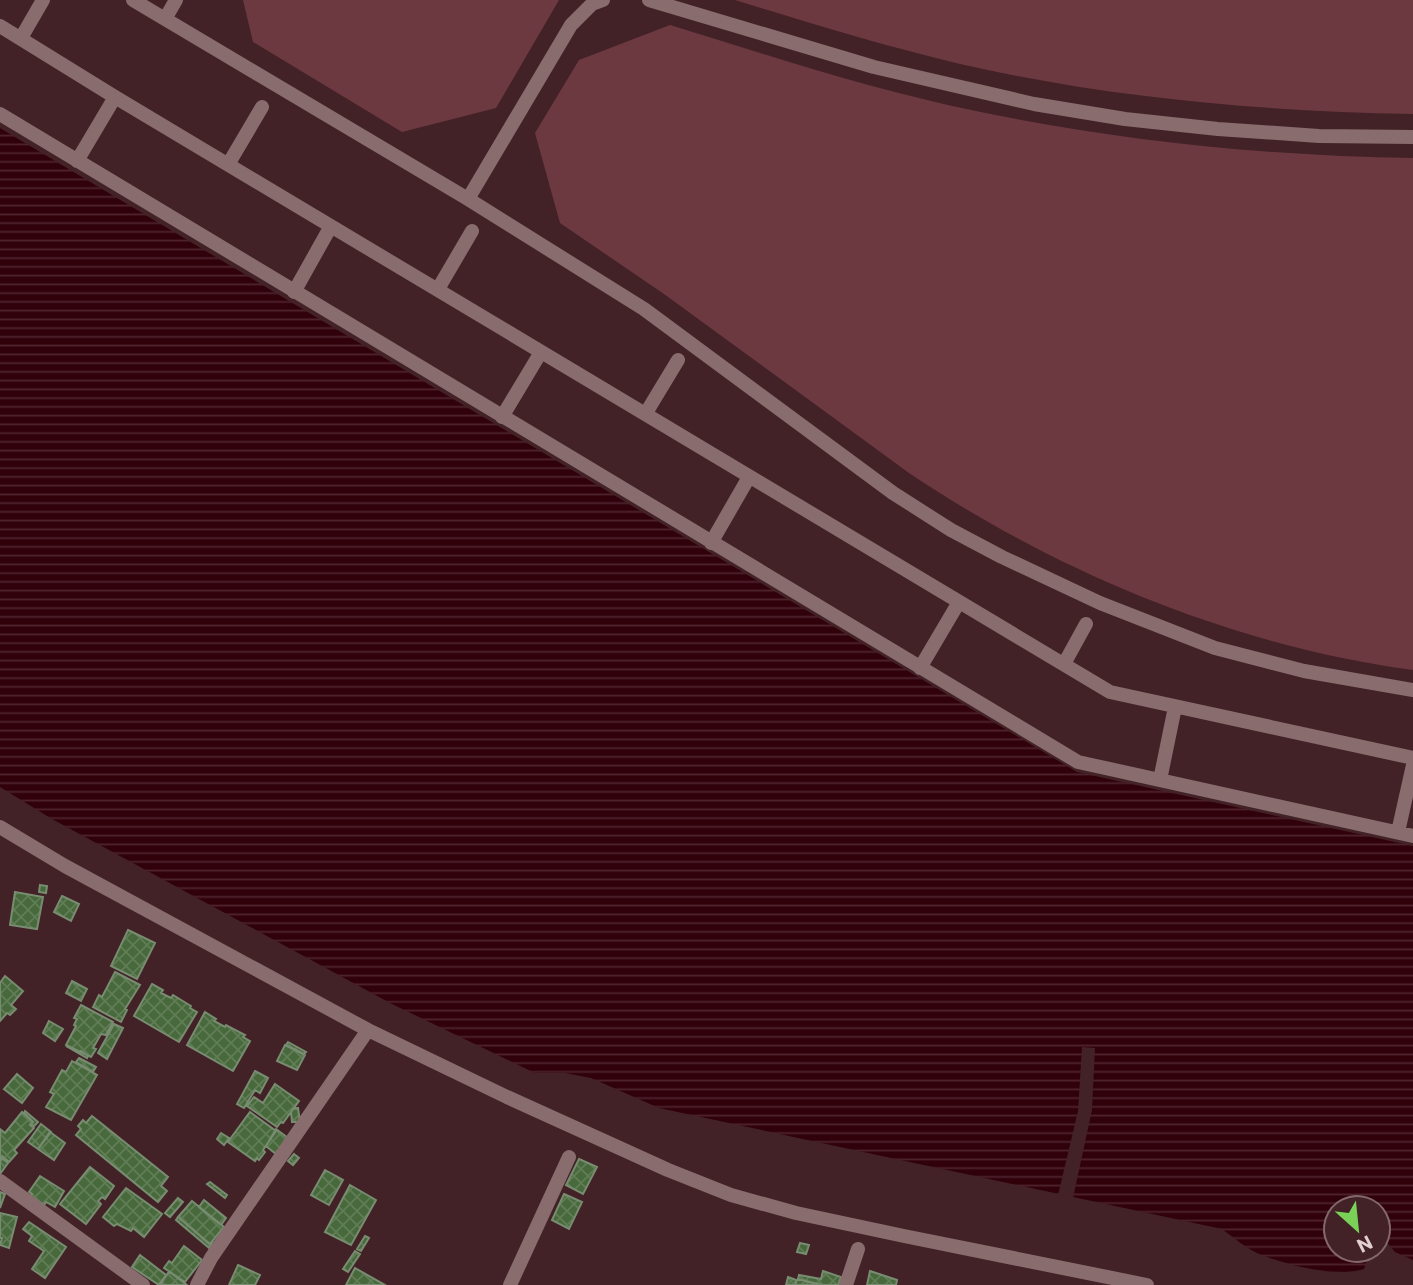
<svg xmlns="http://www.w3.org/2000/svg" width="1413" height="1285" font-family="Commissioner,sans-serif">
<defs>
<pattern id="water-rules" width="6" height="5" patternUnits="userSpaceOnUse" patternTransform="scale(1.75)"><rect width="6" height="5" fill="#30000b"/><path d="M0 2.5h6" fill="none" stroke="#4e242e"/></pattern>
<pattern id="building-cross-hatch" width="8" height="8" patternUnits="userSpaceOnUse" patternTransform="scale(1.75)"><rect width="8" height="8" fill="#47693b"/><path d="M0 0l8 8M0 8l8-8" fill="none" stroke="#617d56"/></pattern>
</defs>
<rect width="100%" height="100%" fill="#422226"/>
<path fill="#6d3941" d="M243,0H559L496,108L402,132L253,42Z
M735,0H1413V114C1260,111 1109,98 960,64C884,46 809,23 735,0Z
M670,25C771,56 872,90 976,111C1120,141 1266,156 1413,158V670C1235,646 1058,573 909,473L664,294L560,223L535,133L579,60Z"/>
<path fill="url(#water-rules)" d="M0,128L1077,772L1413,846V1260L1395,1252L1385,1240L1378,1239V1208H1336V1250H1370L1364,1269C1335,1278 1287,1265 1259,1254C1246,1248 1234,1238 1222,1229L659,1108L591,1078L565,1073H535L392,1004L52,819L0,787Z"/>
<path fill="#422226" d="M1082,1047L1095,1048L1092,1110L1073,1198L1058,1195L1078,1111Z"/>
<path fill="url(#building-cross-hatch)" stroke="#778c70" stroke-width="2" d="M40,885L47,886L46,893L39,892Z
M15,892L43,897L37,929L10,925Z
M62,896L79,904L71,921L54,912Z
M128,930L155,943L137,979L111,966Z
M115,972L140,985L125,1009L127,1010L121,1022L93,1007L99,995L102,997Z
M5,976L23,991L11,1005L16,1009L10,1015L7,1013L0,1021V983Z
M72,981L87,989L81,1001L66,993Z
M152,984L163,990L161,993L171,998L173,995L191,1006L190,1008L197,1012L179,1042L134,1016Z
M81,1005L113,1022L106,1035L101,1034L93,1048L96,1049L91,1057L66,1045L76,1026L74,1025L77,1019L74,1018Z
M205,1012L216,1019L214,1021L225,1027L226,1025L245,1035L243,1037L250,1041L233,1071L187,1045Z
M49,1021L63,1029L55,1041L43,1033Z
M114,1024L123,1028L107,1059L98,1053Z
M288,1042L306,1052L304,1054L286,1045Z
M285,1045L305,1055L297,1070L277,1061Z
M66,1046L80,1053L81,1051L88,1056L87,1058Z
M79,1058L96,1067L93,1072L76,1062Z
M72,1061L97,1075L71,1120L46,1107L54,1094L50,1092L62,1070L66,1072Z
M255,1071L268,1078L260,1093L255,1090L244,1108L237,1104Z
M17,1074L33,1088L22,1103L4,1089Z
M275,1084L299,1101L283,1123L281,1122L277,1127L247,1106L254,1097L263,1103Z
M298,1108L300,1122H292L291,1112L293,1109Z
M25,1111L38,1122L33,1127L31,1125L33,1122L24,1113Z
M22,1112L33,1122L30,1125L34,1128L14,1150L17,1153L9,1162L2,1156L0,1160V1129L5,1133Z
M250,1112L276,1131L263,1150L265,1152L259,1160L257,1158L255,1161L228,1142Z
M92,1116L168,1177L161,1186L167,1191L158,1202L76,1135L81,1129L78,1126L83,1120L86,1123Z
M41,1124L51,1132L38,1149L28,1142Z
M276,1129L288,1138L276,1154L266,1146Z
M50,1132L65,1143L54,1160L38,1149Z
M221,1133L229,1138L224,1145L217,1139Z
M294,1154L299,1158L293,1165L288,1161Z
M2,1158L8,1163L0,1174V1161Z
M579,1159L597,1167L583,1194L566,1185Z
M90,1167L114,1186L105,1199L102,1197L98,1201L101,1204L86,1224L60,1204Z
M325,1170L343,1180L329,1205L311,1195Z
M40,1176L64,1191L55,1207L46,1202L44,1205L30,1196L32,1194L29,1192Z
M210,1182L227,1195L225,1198L207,1184Z
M350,1185L376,1200L351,1245L325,1232Z
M126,1188L162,1214L144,1237L133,1228L131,1231L117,1224L114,1226L103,1217Z
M0,1192L5,1194L0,1208Z
M564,1194L582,1202L569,1229L552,1220Z
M178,1198L183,1202L170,1217L165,1213Z
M204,1200L226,1218L221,1225L199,1207Z
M192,1201L224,1227L210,1244L178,1217Z
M0,1213L17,1217L9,1248L0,1245L2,1238H0Z
M178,1217L210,1244L213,1241L209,1248L176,1220Z
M29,1222L66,1247L45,1278L32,1269L44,1251L29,1241L32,1236L23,1229Z
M365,1236L369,1238L361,1251L357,1249Z
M800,1243L809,1245L806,1254L797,1252Z
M184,1246L202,1260L185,1282L164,1268L169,1261L172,1263Z
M355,1251L360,1254L348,1272L343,1269Z
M140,1255L166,1275L159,1285L132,1267Z
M238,1265L260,1275L255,1285H229Z
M355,1268L385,1285H346Z
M823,1271L841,1277L838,1285H822L798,1279L799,1275L821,1279Z
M870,1271L897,1280L896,1285H867Z
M168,1273H171L187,1285H160Z
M788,1277L796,1280L795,1285H786Z
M797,1280H802L820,1285H795Z"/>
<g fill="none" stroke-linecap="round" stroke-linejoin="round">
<path stroke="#886c6e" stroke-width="14" d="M0,26L115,97L1110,692L1413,758
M21,38L43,0
M0,114L1078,762L1413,836
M77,161L115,97
M229,163L262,107
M438,289L472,231
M294,292L331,226
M646,413L678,360
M502,417L541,352
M711,543L749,477
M1064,664L1086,624
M920,668L959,602
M1160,780L1175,707
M1398,832L1413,765"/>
<path stroke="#886c6e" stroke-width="14" d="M0,827L65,866L368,1030L507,1097L668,1170L731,1195L796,1213L904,1236L1147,1285
M0,1181L143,1285
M197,1285L211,1258L368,1030
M510,1285L569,1157
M846,1285L858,1249"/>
<path stroke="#886c6e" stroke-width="14" d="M133,0L165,19L176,0
M649,0L874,67L1034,104L1125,119L1218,129L1319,136L1413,137
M165,19L468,199L644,309L893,493L951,530L1002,557L1100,603L1215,648L1304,671L1413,690
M468,199L571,25L592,4L603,0"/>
</g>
<g transform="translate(1357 1229) rotate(153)"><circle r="33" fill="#422226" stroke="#83676a" stroke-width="2"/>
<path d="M0-5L12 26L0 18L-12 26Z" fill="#79d158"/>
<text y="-10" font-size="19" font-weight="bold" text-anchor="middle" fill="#e4cfd0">N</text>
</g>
</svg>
